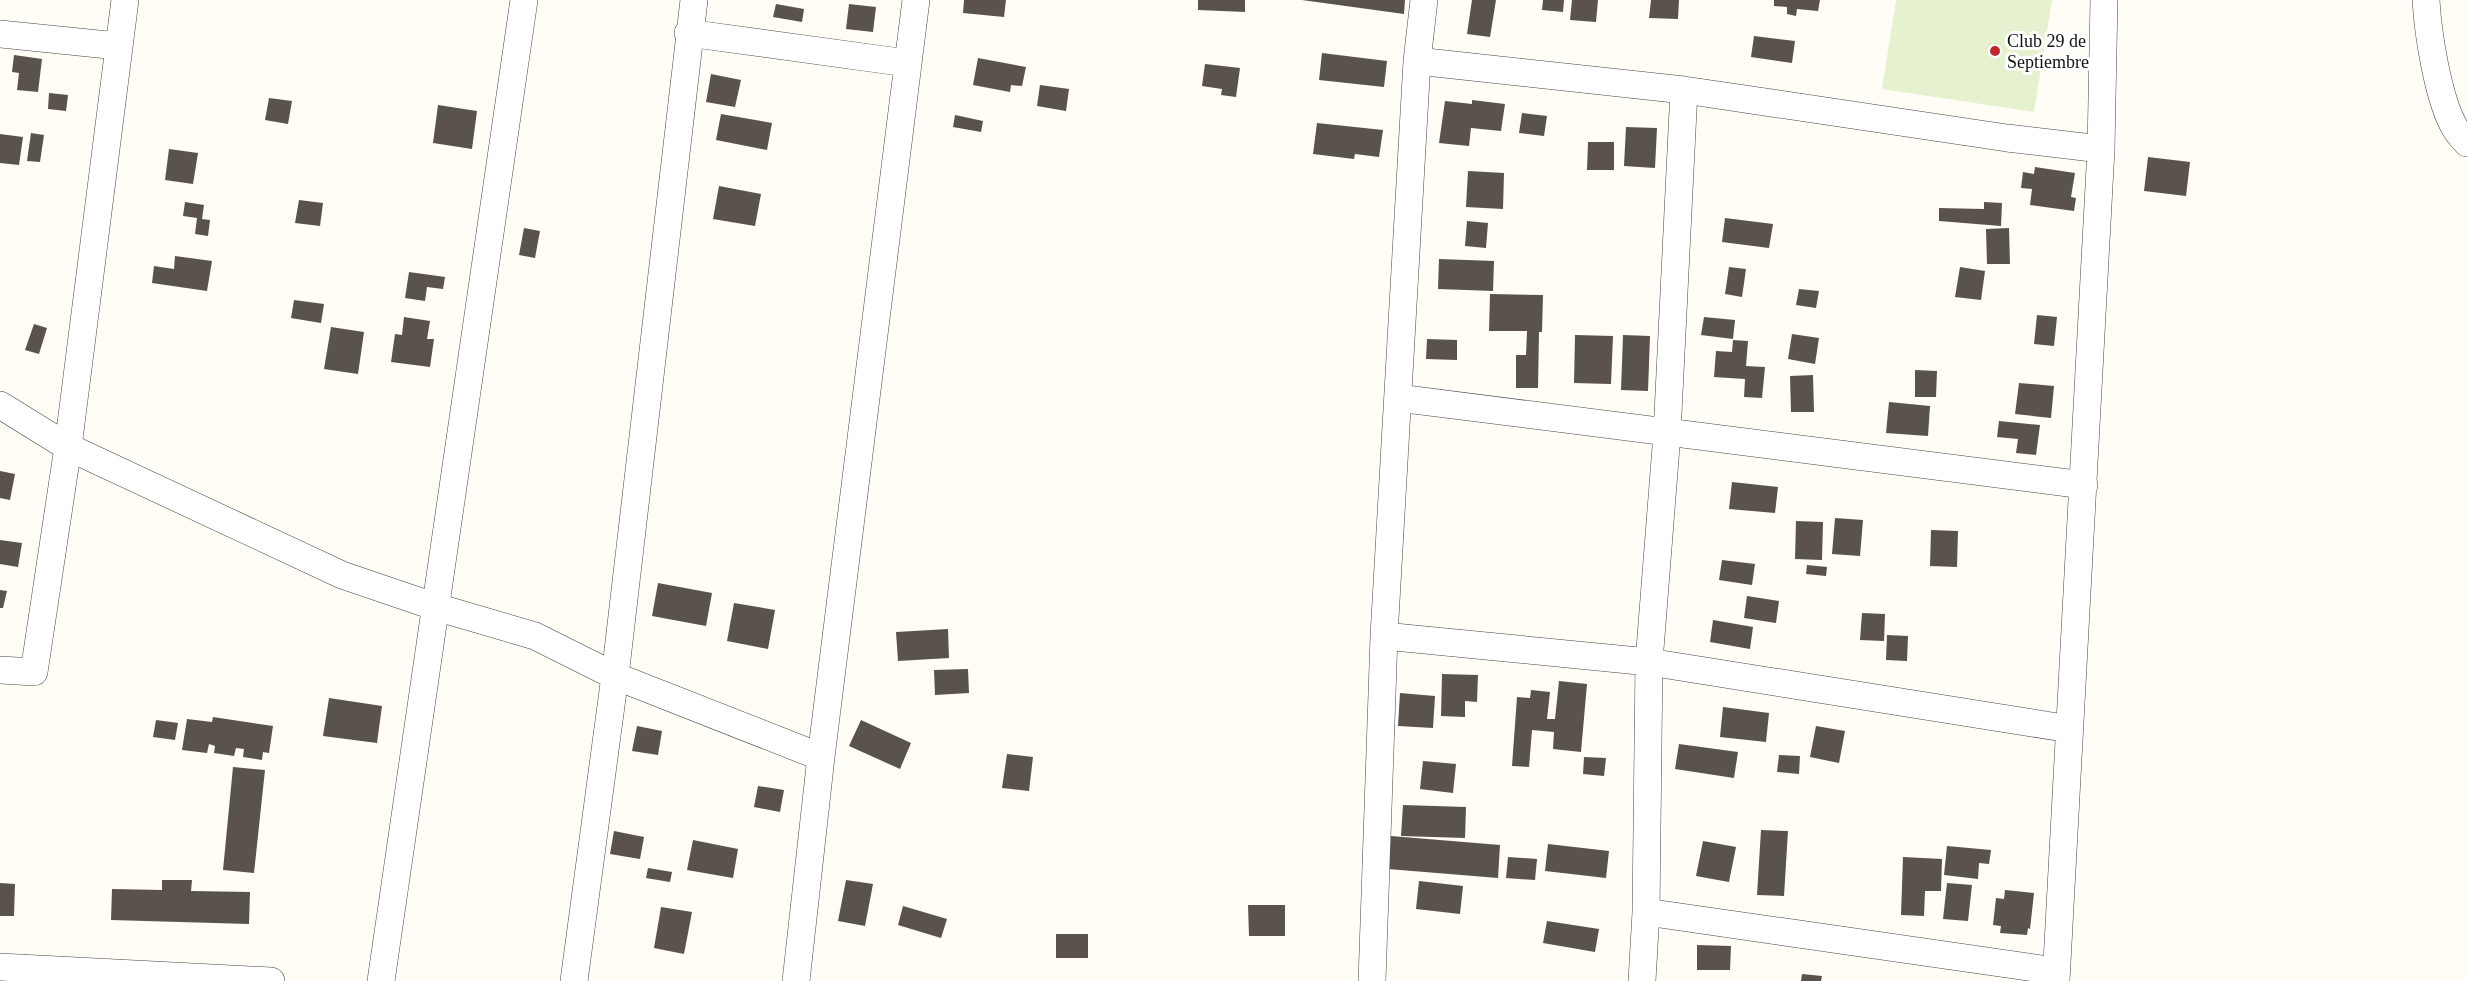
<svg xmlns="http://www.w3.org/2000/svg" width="2467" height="981" font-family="Georgia,serif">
<rect width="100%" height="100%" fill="#fffdf5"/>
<path fill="#e6f2cf" d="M1896,0H2052L2034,112L1882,89Z"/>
<path fill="#5a524d" d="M964,0H1006L1004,17L963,13Z
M1198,0H1245V12L1198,10Z
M1302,0H1405L1404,14Z
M1472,0H1496L1490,37L1467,34Z
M1543,0H1564L1563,12L1542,10Z
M1572,0H1598L1596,22L1570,20Z
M1651,0H1679L1678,19L1649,18Z
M1774,0H1820L1818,11L1797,9L1796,16L1787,14V7L1774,6Z
M776,4L804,9L802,22L773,17Z
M849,4L876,7L873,32L846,29Z
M1754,36L1795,41L1792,63L1751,57Z
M1322,53L1387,61L1384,87L1319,80Z
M14,55L42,59L38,92L17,90L19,73L12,72Z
M978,58L1026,67L1022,86L1011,85L1010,92L973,85Z
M1205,64L1240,68L1236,97L1221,95L1222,89L1202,86Z
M711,74L741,80L735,107L706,102Z
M1040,85L1069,89L1066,111L1037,106Z
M49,93L68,95L66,111L48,109Z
M269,98L292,101L288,124L265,120Z
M1472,100L1505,104L1501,131L1471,128L1469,146L1439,143L1445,101L1472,104Z
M438,105L477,111L472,149L433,143Z
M1522,113L1547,116L1544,136L1519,133Z
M721,114L772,123L767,150L716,140Z
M955,115L983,121L981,132L953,127Z
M1317,123L1383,130L1379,157L1355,154L1354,159L1313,154Z
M1626,127L1657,128L1655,168L1624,166Z
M31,133L44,135L40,162L27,161Z
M0,134L23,137L19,165L0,163Z
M1588,142H1614V170H1587Z
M169,149L198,153L193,184L165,180Z
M2148,157L2190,162L2186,196L2144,191Z
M2035,167L2075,173L2071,197L2076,198L2074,211L2030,205L2032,189L2021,188L2023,172L2034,174Z
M1468,171L1504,173L1503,209L1466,207Z
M719,186L761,194L755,226L713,219Z
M299,200L323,203L320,226L295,223Z
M185,202L204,205L202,219L210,220L208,236L195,234L197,218L183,216Z
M1984,202L2002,203L2001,226L1939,221V208L1984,209Z
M1725,218L1773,224L1769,248L1722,242Z
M1467,221L1488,223L1486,248L1465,246Z
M524,228L540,231L535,258L519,255Z
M2009,228L2010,264H1987L1986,229Z
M175,256L212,261L207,291L152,283L154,266L174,269Z
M1439,259L1494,261L1493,291L1438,289Z
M1729,267L1746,269L1742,297L1725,294Z
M1960,267L1985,271L1981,300L1955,297Z
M409,272L445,277L443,289L427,287L425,301L405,298Z
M1799,289L1819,291L1816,308L1796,305Z
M1490,294L1543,295L1542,332H1539L1538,388H1516V355H1526L1527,331H1489Z
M294,300L324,304L321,323L291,318Z
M2037,315L2057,317L2054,346L2034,344Z
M404,317L430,321L427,339H434L430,367L391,362L395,334L402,335Z
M1704,317L1735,320L1733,339L1701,335Z
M34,324L47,328L39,354L25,350Z
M331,327L364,332L358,374L324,369Z
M1792,334L1819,338L1815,364L1788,359Z
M1575,335L1613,336L1611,384L1574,383Z
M1623,335L1650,336L1648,391L1621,390Z
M1427,339L1457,340V360L1426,359Z
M1733,340L1748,341L1746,366L1765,367L1762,398L1744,397L1745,379L1714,377L1716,351L1732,352Z
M1915,370L1937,371L1936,397H1915Z
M1813,375L1814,412H1791L1790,376Z
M2019,383L2054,386L2051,418L2015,414Z
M1889,402L1930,406L1928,436L1886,433Z
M1999,421L2040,425L2036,455L2016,453L2018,439L1997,437Z
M0,471L15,474L10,500L0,498Z
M1732,482L1778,487L1775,513L1729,509Z
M1835,518L1863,520L1860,556L1832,554Z
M1796,521L1823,522L1822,560L1795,559Z
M1931,530L1958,531L1957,567L1930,566Z
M0,540L22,543L18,567L0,564Z
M1722,560L1755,564L1752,585L1719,580Z
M1807,565L1827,567L1826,576L1806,574Z
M658,583L712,593L706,626L652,616Z
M0,590L7,591L3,608H0Z
M1747,596L1779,601L1776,623L1744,618Z
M734,603L775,610L768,649L727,641Z
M1862,613L1885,614L1884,641L1860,640Z
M1713,620L1753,627L1750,649L1710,642Z
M948,629L949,658L898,661L896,632Z
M1887,635L1908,636L1907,661L1886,660Z
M968,669L969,693L935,695L934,670Z
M1442,674L1478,675L1477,702L1465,701V717L1441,716Z
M1559,681L1587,684L1581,752L1553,749L1554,732L1532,730L1529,767L1512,766L1517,697L1530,698L1531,690L1550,692L1547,719H1555Z
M1400,693L1435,696L1433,728L1398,726Z
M329,698L382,706L377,743L323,736Z
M1723,707L1769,713L1766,742L1720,737Z
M213,717L273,726L269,753L263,752L262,760L243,757L244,749L236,748L234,756L214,753L215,746L209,744L207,753L182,750L187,719L212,722Z
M156,720L178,723L175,740L153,737Z
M861,720L911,743L900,769L849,746Z
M637,726L662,731L658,755L632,751Z
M1816,726L1845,731L1839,763L1810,757Z
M1679,744L1738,752L1734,778L1675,769Z
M1007,754L1033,757L1029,791L1002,788Z
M1779,755L1800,756L1799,774L1777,772Z
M1584,757L1606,758L1604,776L1583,774Z
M1423,761L1456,764L1453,793L1420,789Z
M233,767L265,770L254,873L223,870Z
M758,786L784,790L780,812L754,807Z
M1403,805L1466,807L1465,838L1401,836Z
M1761,830L1788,831L1784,896L1757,895Z
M614,831L644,837L640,859L610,854Z
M1391,836L1500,845L1498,878L1388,869Z
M693,840L738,849L733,878L687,870Z
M1703,841L1736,847L1729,882L1696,876Z
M1548,844L1609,851L1606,878L1545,871Z
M1947,846L1991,850L1989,864L1979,863L1978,879L1944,875Z
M1508,857L1537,859L1535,880L1506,878Z
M1903,857L1942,859L1941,891H1925L1924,916L1901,915Z
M648,868L672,872L670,882L646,878Z
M162,880H192L191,891L250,892L249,924L111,920L112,889L162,890Z
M846,880L873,884L865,926L838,921Z
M1419,881L1463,886L1460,914L1416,909Z
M0,883L15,884L14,916H0Z
M1947,883L1972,885L1968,921L1943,919Z
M2005,890L2034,893L2030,929L2028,928L2027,935L2000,933L2001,926L1993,925L1996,898L2004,899Z
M1248,905H1285V936H1249Z
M903,906L947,919L941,938L898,925Z
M661,907L692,912L684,954L654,948Z
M1547,921L1599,929L1595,952L1543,943Z
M1056,934H1088V958H1056Z
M1697,945L1731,946L1730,970H1697Z
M1802,974L1822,976L1821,981H1801Z"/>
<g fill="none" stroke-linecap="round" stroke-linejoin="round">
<g stroke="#444" stroke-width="28">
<path id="minor" d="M2426,0C2428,34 2438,99 2455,128C2458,134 2463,138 2467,143
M688,33L907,63
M0,34L118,46
M1417,61L1684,90L2007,138L2101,149
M1398,398L2084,485
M0,405L68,447L342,575L436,607L535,636L615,676L821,757
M1384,636L1649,662L2070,729
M0,670L34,672L68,447L125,0
M1646,912L2056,971
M0,967L271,981
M381,981L524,0
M574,981L615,676L694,0
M796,981L821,757L916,0
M1372,981L1384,636L1417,61L1424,0
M1642,981L1646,912L1649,662L1667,434L1684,90
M2056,981L2101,149L2104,0"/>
</g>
<use href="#minor" stroke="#fff" stroke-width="27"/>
</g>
<circle fill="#c4262e" stroke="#fff" stroke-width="2" cx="1995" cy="51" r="6"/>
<g text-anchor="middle" stroke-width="6" stroke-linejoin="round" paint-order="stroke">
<g font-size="18" fill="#111" stroke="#fff" text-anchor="start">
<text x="2007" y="47">Club 29 de<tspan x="2007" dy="21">Septiembre</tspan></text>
</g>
</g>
</svg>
